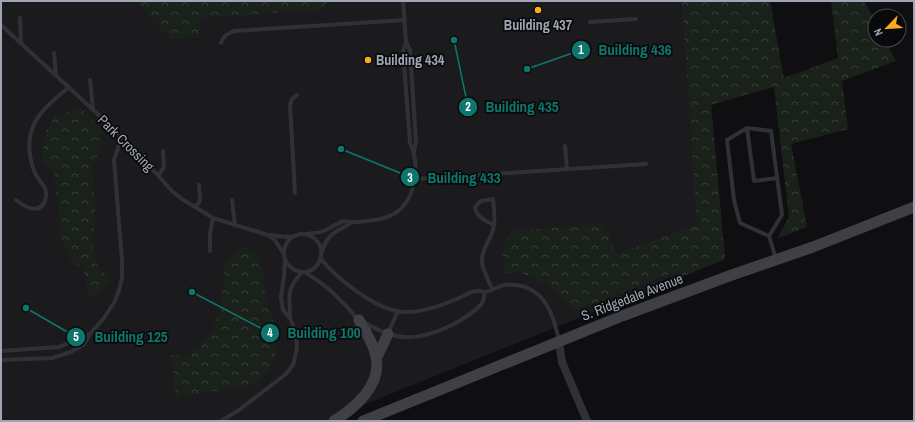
<svg xmlns="http://www.w3.org/2000/svg" width="915" height="422" font-family="'Archivo Narrow',sans-serif">
<defs>
<pattern id="forest-crowns" width="20" height="18" patternUnits="userSpaceOnUse"><rect width="20" height="18" fill="#1a211a"/><path d="M2 6a3 3 0 1 1 6 0M12 15a3 3 0 1 1 6 0" fill="none" stroke="#383e39"/></pattern>
</defs>
<rect width="100%" height="100%" fill="#0f0f11"/>
<path fill="#1b1b1e" d="M1,1H737L711,105L725,259L324,421H1Z"/>
<path fill="url(#forest-crowns)" d="M136,1H326V9L202,18L198,37L170,39Z
M682,1H770L784,78L838,58L831,1H864L875,21V40H885L896,61L842,81L848,129L791,144L807,227L777,239L789,217L774,87L711,105L725,259L684,276L676,272L575,310L550,287L522,273H504C502,254 502,247 512,231L604,224L616,254L697,225Z
M81,108L100,129L102,147L92,169L95,208L93,248L98,267L111,281L90,298L83,269L71,261L61,238L54,172L41,159L47,130L55,116Z
M244,246L259,254L269,312L278,331L276,353L268,371L250,386L176,397L171,355L188,356L200,347L211,334L221,307L225,263Z"/>
<g fill="none" stroke-linecap="round" stroke-linejoin="round">
<path stroke="#303136" stroke-width="4" d="M403,1L406,42L410,50L413,95L416,142L414,151
M20,18L21,43
M590,22L636,19
M1,25L128,142L172,191L182,199L213,218L268,235L274,239L284,254
M221,43C223,36 227,34 234,31L405,20
M54,53L56,75
M90,80L93,109
M747,128L754,181L777,178
M565,146L567,169
M159,175L164,167L163,151
M415,179L646,164
M295,193L290,105L292,99L297,95
M16,200C26,208 42,216 46,197C48,188 40,182 36,175C33,169 31,162 30,155C25,122 46,106 69,87
M232,200L235,225
M195,207L200,201L199,185
M306,234C312,233 319,233 324,231C331,228 337,223 344,221C346,221 348,222 350,222C358,223 376,220 384,218C415,210 422,168 410,143L403,51L406,42
M270,235C277,236 284,237 292,237C295,236 297,235 300,234C310,233 319,240 321,249C322,254 321,259 318,264C303,286 267,258 293,236
M769,236L782,215L771,131L747,128L727,140L734,200L740,223L769,236L776,259
M210,251V233L213,218
M322,252C324,244 327,238 334,233C340,228 346,228 351,222
M321,259C336,278 373,307 397,311C417,315 441,306 459,298C464,296 471,291 476,291C479,290 482,292 485,292C492,291 498,286 505,285C542,282 553,311 559,341
M305,272C311,277 318,280 325,286C334,293 341,301 349,309C352,313 356,318 360,320C394,341 415,343 452,325C460,321 480,309 483,301C484,298 484,295 485,292
M492,289C489,280 483,272 482,262C481,250 490,241 493,230C496,220 494,209 493,199L481,201L475,207C476,217 486,221 494,225
M290,317C290,295 285,291 302,272
M388,333L398,311
M1,351L59,347L90,334
M1,360L52,358L71,352L84,344L90,334L104,318L115,301L119,290L122,278V260L114,160L122,137
M221,421L239,410L286,374L293,365L297,348L296,333L290,318L283,310L281,297L284,276L285,258"/>
<path stroke="#303136" stroke-width="8" d="M559,342L562,362L587,421"/>
<path stroke="#3e4046" stroke-width="11" d="M377,357L388,334
M334,421C355,408 382,385 376,357C374,343 365,332 359,320
M363,421L622,316L729,276L813,247L914,207"/>
</g>
<g fill="#fbab1d" stroke="#0a0a0c" stroke-width="1.5">
<circle cx="538" cy="10" r="4"/>
<circle cx="368" cy="60" r="4"/>
</g>
<g text-anchor="middle" stroke-width="3.5" stroke-linejoin="round" paint-order="stroke">
<g font-size="14" font-weight="bold" fill="#9fa6b3" stroke="#0a0a0c">
<text x="538" y="30">Building 437</text>
<text x="376" y="65" text-anchor="start">Building 434</text>
</g>
<g font-size="14" fill="#9fa6b3" stroke="#0a0a0c">
<text transform="translate(126 143) rotate(45)" y="5">Park Crossing</text>
<text transform="translate(632 297) rotate(-21)" y="5">S. Ridgedale Avenue</text>
</g>
</g>
<path fill="none" stroke="#0f766e" stroke-width="1.5" d="M527 69L581 50M454 40L468 107M341 149L410 177M192 292L270 333M26 308L76 337"/>
<g fill="#0f766e" stroke="#0a0a0c" stroke-width="1.5">
<circle cx="527" cy="69" r="4"/>
<circle cx="454" cy="40" r="4"/>
<circle cx="341" cy="149" r="4"/>
<circle cx="192" cy="292" r="4"/>
<circle cx="26" cy="308" r="4"/>
<circle cx="581" cy="50" r="10"/>
<circle cx="468" cy="107" r="10"/>
<circle cx="410" cy="177" r="10"/>
<circle cx="270" cy="333" r="10"/>
<circle cx="76" cy="337" r="10"/>
</g>
<g font-size="12" text-anchor="middle" font-weight="bold" fill="#fff">
<text x="581" y="54">1</text>
<text x="468" y="111">2</text>
<text x="410" y="182">3</text>
<text x="270" y="337">4</text>
<text x="76" y="341">5</text>
</g>
<g font-size="15" text-anchor="middle" font-weight="bold" fill="#0f766e" stroke="#0a0a0c" stroke-width="3.5" stroke-linejoin="round" paint-order="stroke">
<text x="635" y="55">Building 436</text>
<text x="522" y="112">Building 435</text>
<text x="464" y="183">Building 433</text>
<text x="324" y="338">Building 100</text>
<text x="131" y="342">Building 125</text>
</g>
<rect width="915" height="422" fill="none" stroke="#9fa6b3" stroke-width="4"/>
<g transform="translate(887 28) rotate(245)"><circle r="19" fill="#0a0a0c" stroke="#46484f"/>
<path d="M0-3L7 15L0 10L-7 15Z" fill="#fbab1d"/>
<text y="-6" font-size="11" font-weight="bold" text-anchor="middle" fill="#9fa6b3">N</text>
</g>
</svg>
